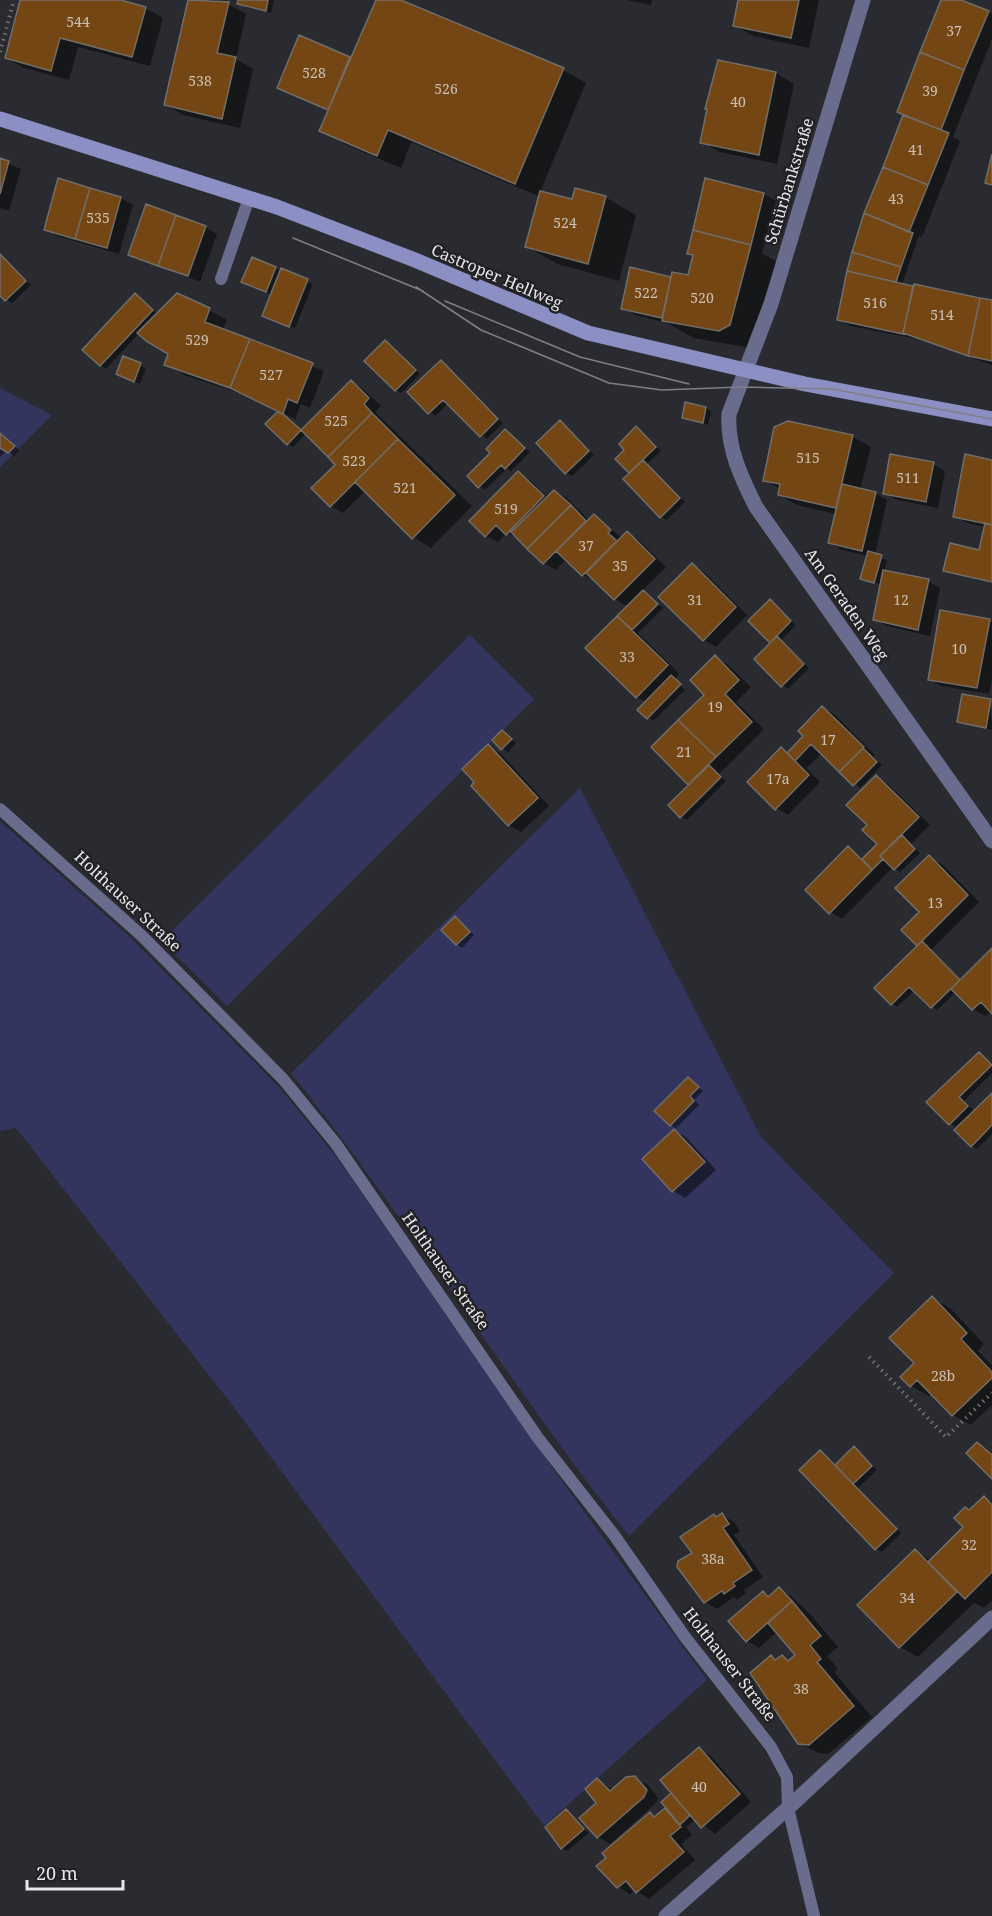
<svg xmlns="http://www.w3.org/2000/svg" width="992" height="1916" font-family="'Noto Serif',serif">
<rect width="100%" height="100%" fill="#2a2b30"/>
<path fill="#34355e" d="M0,388L52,415L0,467Z
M470,635L534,699L227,1006L162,941Z
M580,788L761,1137L894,1273L629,1536C510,1386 411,1223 291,1073Z
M0,821L132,939L279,1087L338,1159L556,1473L707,1680L544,1826L233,1406L16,1128L0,1131Z"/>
<path fill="#0007" d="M22,0H115L145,8L163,18L150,66L78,47L69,80L24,68L6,58Z
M190,0H214L228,4L246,14L236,59L253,69L240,128L183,115L165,104Z
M240,0H274L271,13L245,7L239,3Z
M377,0H397L563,70L586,83L540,192L573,201L605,197L636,215L619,281L558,264L527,247L540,197L411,142L401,168L344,144L321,131L329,111L279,88L300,37L352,59Z
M626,0H652L651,5Z
M738,0H819L809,48L753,36L734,25Z
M942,0H957L992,14V39L953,137L960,141L922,237L919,236L902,284L992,302V365L917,339L850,326L838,319L854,274L849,271L865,214L905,115Z
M719,61L776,73L794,84L777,164L720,152L702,142Z
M0,160L21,169L9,211L0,208Z
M764,194L776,201L762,253L781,264L751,348L694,338L667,323L635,315L623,308L631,269L672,279L689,277L694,257L689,254Z
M121,198L133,205L119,254L57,236L45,229Z
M205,227L217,234L200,282L130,254Z
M0,254L31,285L12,303L0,294Z
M253,259L313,284L295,328L269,318L272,295L249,284Z
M135,295L158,314L209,310L227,320L223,330L324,371L310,408L301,404L295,419L248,396L184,375L166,364L170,353L139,333L106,369L101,365Z
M386,342L420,374L401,393L396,390Z
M124,358L146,368L140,384L123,377Z
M441,362L503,423L487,439L449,403L435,416L409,392Z
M351,382L363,389L381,406L375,412L472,506L431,548L413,537L366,490L343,513L331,506L313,488L337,465L306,433L293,447L288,444L277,414L285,416L302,431Z
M706,408L711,411L708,425L684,418Z
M560,422L594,455L572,476L566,473Z
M788,423L853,437L871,447L860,490L875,493L887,500L875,555L887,560L884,572L928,581L940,588L930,636L887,626L874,619L882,585L862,578L868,556L842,550L830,543L836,514L797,505L779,495L780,489L765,480Z
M636,428L661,451L647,464L685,502L667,520L661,517L632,473L617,459L627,450Z
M505,431L530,452L511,471L507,468L485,490L469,476L492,453Z
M0,432L19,450L14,456L7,450L0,457Z
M992,461V583L945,570L980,552L986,527L967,523L955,516Z
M933,464L945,471L938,508L897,500L885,493Z
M518,473L530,480L548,498L554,492L567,498L589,520L594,515L622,538L627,533L639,540L666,567L642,591L663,608L638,633L679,673L675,680L685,690L653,721L639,710L646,702L637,697L587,648L628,607L615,599L596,581L583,575L566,559L556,570L544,563L520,539L506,533L498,542L486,536Z
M692,565L704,572L747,615L716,647L704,640Z
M770,601L796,625L781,640L809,668L788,689L782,685L772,643L750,621Z
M989,620L992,622V679L989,694L941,686L929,679Z
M715,657L727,664L751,687L736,702L764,729L719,774L726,781L687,820L681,817L690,785L653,747L706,695Z
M990,701L992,730L958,722Z
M822,707L834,714L875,755L873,757L882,765L860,788L822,753L806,768L820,782L788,815L776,808L782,749L788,753L805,736Z
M502,732L516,743L508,752L502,748Z
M488,746L500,753L549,806L521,832L509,825L476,782Z
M876,777L888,784L930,825L911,844L920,853L900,872L893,867L842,919L830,912L848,848L864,859L879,844L869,825Z
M929,857L942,864L979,902L931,950L961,980L992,950V1012L985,1016L973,1009L956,992L937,1010L915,990L897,1007L892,1003L919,945Z
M456,918L474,935L462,948L457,944Z
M979,1053L992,1064V1073L964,1101L975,1112L992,1095V1134L977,1149L971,1146L965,1118L955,1127L928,1103Z
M689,1079L703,1091L694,1100L699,1105L676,1128L671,1125Z
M674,1131L686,1137L716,1170L685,1198L673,1191Z
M932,1298L950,1308L984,1344L978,1351L992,1365V1405L971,1425L953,1415L932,1393L929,1396L911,1386Z
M854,1448L877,1470L858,1488L901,1533L882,1552L876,1549L820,1451L836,1466Z
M984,1498L992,1502V1600L984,1608L974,1603L918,1657L900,1647L915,1551L931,1560L965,1527L970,1511Z
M722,1515L734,1522L740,1531L734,1535L763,1577L744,1590L746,1593L737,1600L734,1597L717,1609L705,1602L694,1554Z
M779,1589L791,1596L810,1614L838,1647L827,1656L838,1669L834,1672L872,1717L828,1754L818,1753L799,1743L771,1657L777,1660L782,1656L790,1661L797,1655L777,1632L759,1648L747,1641L763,1593L770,1597Z
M699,1749L711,1756L751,1802L715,1834L696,1819L686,1827L692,1835L681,1844L695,1860L649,1899L635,1890L630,1894L618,1887L650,1814L656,1818L665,1810L673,1815L671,1795L677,1798Z
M635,1778L648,1785L658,1798L656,1803L610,1844L598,1837V1780L613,1790Z
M566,1811L589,1833L567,1851L562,1848Z"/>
<path fill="#744613" stroke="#716d68" stroke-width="1.5" d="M20,0H121L146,7L132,57L60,38L51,71L5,58Z
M188,0L229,2L217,53L236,57L222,119L164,105Z
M238,0H268L266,11L237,4Z
M376,0H401L564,68L515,184L388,130L377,156L319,131Z
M738,0H799L791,38L733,26Z
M941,0H961L989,11L964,70L920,52Z
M299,35L350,57L328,110L277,88Z
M920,52L964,70L941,130L897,112Z
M718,60L776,72L759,155L700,143L707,109H705Z
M903,115L949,133L928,185L883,167Z
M992,154V185L985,183Z
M0,158L9,161L0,194Z
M883,167L928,185L909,232L864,213Z
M58,178L90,188L75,239L44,230Z
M705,178L764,193L751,245L693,230Z
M90,188L121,197L107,248L75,239Z
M575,188L606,196L588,264L525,247L540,191L572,199Z
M146,204L176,215L158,266L128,255Z
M864,213L913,233L901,267L852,252Z
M176,215L206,226L188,276L158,266Z
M693,230L751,245L730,325L719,331L662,321L672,272L688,275L693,255L687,254Z
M852,252L901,267L896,282L847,271Z
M0,254L26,281L5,301L0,296Z
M252,257L276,267L266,292L241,282Z
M630,267L671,277L662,318L621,309Z
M281,268L308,279L289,327L262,316Z
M847,271L913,286L903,334L837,320Z
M914,284L980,298L968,356L903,333Z
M135,293L153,310L100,366L82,350Z
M177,293L210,308L205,322L250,339L230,388L164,365L168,354L146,341L137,333Z
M980,298L992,300V361L968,356Z
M250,339L313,363L297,403L288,399L283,414L230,388Z
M385,340L416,370L395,391L364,361Z
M123,356L141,363L134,382L116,374Z
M441,360L498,419L480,437L443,400L428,414L407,392Z
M351,380L369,398L364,404L372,413L328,457L301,430Z
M685,402L706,407L703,423L682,418Z
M277,412L283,414L301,430L287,445L265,424Z
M372,413L398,439L330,507L311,488L335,465L328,457Z
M560,420L589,451L565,474L536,443Z
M788,421L853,435L836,508L778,495L780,484L763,481L774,427Z
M636,426L656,447L629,473L615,459L624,450L619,444Z
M505,429L525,448L505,469L501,465L478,488L467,476L490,453L486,449Z
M0,433L15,446L8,453L0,448Z
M398,439L455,495L412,539L355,482Z
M890,454L934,462L926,502L883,494Z
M965,454L992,460V525L953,517Z
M643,460L680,498L660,518L623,479Z
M518,471L544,496L506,535L496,525L485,537L469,521Z
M842,484L876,492L862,551L828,543Z
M554,490L571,505L527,549L511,532Z
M571,505L586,521L543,564L527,549Z
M594,514L611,530L608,533L617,541L582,576L556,551Z
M985,523L992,525V582L943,571L950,543L979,550Z
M627,531L655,559L614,600L586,573Z
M868,551L882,555L874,583L860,579Z
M692,563L736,607L703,641L658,597Z
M883,570L929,579L918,630L873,620Z
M643,590L658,604L632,630L617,616Z
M770,599L791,621L770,643L748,621Z
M940,610L990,619L977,688L928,680Z
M617,616L668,665L636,698L585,648Z
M777,636L804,664L781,687L754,659Z
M715,655L739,680L725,694L752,722L716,757L678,720L704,695L690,680Z
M671,675L681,684L647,719L637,710Z
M962,694L991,699L986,728L957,722Z
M822,706L864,747L839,772L811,744L795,761L787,753L803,736L798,731Z
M678,720L716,757L688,785L651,747Z
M502,730L512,739L501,750L492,740Z
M488,744L538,798L508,826L471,786L474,782L462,769Z
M781,747L809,775L775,810L747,782Z
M863,748L877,762L853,786L839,772Z
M709,765L721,777L680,818L668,805Z
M876,775L919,817L880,856L883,859L872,870L862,859L877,844L862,830L867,825L846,805Z
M902,835L915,849L894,870L880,856Z
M848,846L872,870L829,914L805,890Z
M929,855L968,895L917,946L901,930L919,912L895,888Z
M455,916L470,932L456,945L441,930Z
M922,941L960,980L931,1008L909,987L891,1005L874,988Z
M992,948V1014L981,1002L972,1010L951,989Z
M979,1052L992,1065L959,1097L968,1106L949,1125L926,1102Z
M688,1077L699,1087L690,1096L694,1101L670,1126L654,1111Z
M992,1093V1125L971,1147L954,1130Z
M674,1129L705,1162L672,1192L642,1159Z
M932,1296L967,1333L961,1339L992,1372V1378L952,1416L917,1380L910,1387L900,1377L914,1363L889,1338Z
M977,1442L992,1455V1479L966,1453Z
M854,1446L872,1466L853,1484L835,1465Z
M820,1450L897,1529L875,1550L799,1470Z
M984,1496L992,1505V1572L965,1599L928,1562L963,1527L954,1518L965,1507L969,1510Z
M722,1513L729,1524L723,1528L752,1570L733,1583L735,1586L724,1594L722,1591L704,1603L677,1567L678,1561L692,1553L680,1537L714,1514L716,1517Z
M915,1549L957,1592L899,1648L857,1605Z
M779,1587L792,1601L746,1642L728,1621L763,1591L768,1597Z
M792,1601L821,1636L810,1645L821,1659L817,1662L854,1706L809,1745L798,1744L750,1673L771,1655L775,1660L782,1655L788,1661L795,1655L768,1623Z
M699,1747L740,1794L701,1828L660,1780Z
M635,1776L647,1790L644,1797L597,1838L579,1818L596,1803L585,1789L597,1778L610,1791L626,1777Z
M671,1793L690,1815L680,1825L661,1802Z
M665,1808L681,1827L670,1836L684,1852L636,1893L626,1881L617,1888L596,1866L606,1858L602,1853L650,1812L654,1817Z
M566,1809L584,1829L561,1849L545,1827Z"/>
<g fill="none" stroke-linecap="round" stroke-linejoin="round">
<path stroke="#717176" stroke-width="4" stroke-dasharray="1.5 4.5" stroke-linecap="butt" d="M0,52L14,0
M869,1357L946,1437L992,1393"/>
<path stroke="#696c8c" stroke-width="12" d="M221,279L249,198
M0,809L142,936L283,1079L336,1144L538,1438L614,1535L685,1637L771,1747L787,1777L788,1808L814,1916"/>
<path stroke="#696c8c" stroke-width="15" d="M863,0L771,304L729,414C727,448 741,477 756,507L992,841
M666,1916L788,1808L992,1618"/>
<path stroke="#8c8fc3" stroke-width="15" d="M0,119L277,207L415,260L588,333L805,384L992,419"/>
<path stroke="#808084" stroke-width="1.5" d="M293,238L423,291
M416,287L481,330L609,383L662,390L741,387L832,389L992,419
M445,301L580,357L689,384"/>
</g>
<g text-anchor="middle" stroke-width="5" stroke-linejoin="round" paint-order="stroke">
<g font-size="14" fill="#cbc0b5">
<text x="78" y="27">544</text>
<text x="954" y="36">37</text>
<text x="314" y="78">528</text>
<text x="200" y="86">538</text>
<text x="446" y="94">526</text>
<text x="930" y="96">39</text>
<text x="738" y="107">40</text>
<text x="916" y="155">41</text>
<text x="896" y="204">43</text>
<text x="98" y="223">535</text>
<text x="565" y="228">524</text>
<text x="646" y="298">522</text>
<text x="702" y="303">520</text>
<text x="875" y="308">516</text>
<text x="942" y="320">514</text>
<text x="197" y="345">529</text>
<text x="271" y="380">527</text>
<text x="336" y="426">525</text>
<text x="808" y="463">515</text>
<text x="354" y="466">523</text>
<text x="908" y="483">511</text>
<text x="405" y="493">521</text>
<text x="506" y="514">519</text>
<text x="586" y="551">37</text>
<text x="620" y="571">35</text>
<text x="695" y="605">31</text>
<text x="901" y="605">12</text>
<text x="959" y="654">10</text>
<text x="627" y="662">33</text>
<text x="715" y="712">19</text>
<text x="828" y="745">17</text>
<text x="684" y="757">21</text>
<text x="778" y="784">17a</text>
<text x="935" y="908">13</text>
<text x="943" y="1381">28b</text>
<text x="969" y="1550">32</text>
<text x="713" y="1564">38a</text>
<text x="907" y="1603">34</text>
<text x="801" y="1694">38</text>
<text x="699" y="1792">40</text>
</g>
<g font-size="16" fill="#e8e8eb" stroke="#212126">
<text transform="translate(789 181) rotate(-73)" y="6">Schürbankstraße</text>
<text transform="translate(497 276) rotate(23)" y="6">Castroper Hellweg</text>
<text transform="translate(847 604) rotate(55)" y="6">Am Geraden Weg</text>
<text transform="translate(128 901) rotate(43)" y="6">Holthauser Straße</text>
<text transform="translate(446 1271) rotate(55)" y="6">Holthauser Straße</text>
<text transform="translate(730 1664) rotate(52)" y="6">Holthauser Straße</text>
</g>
</g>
<path d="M27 1880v9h96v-9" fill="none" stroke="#e8e8eb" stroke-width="3"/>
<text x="36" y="1880" font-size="18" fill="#e8e8eb" stroke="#212126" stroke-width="4.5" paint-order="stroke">20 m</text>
</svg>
